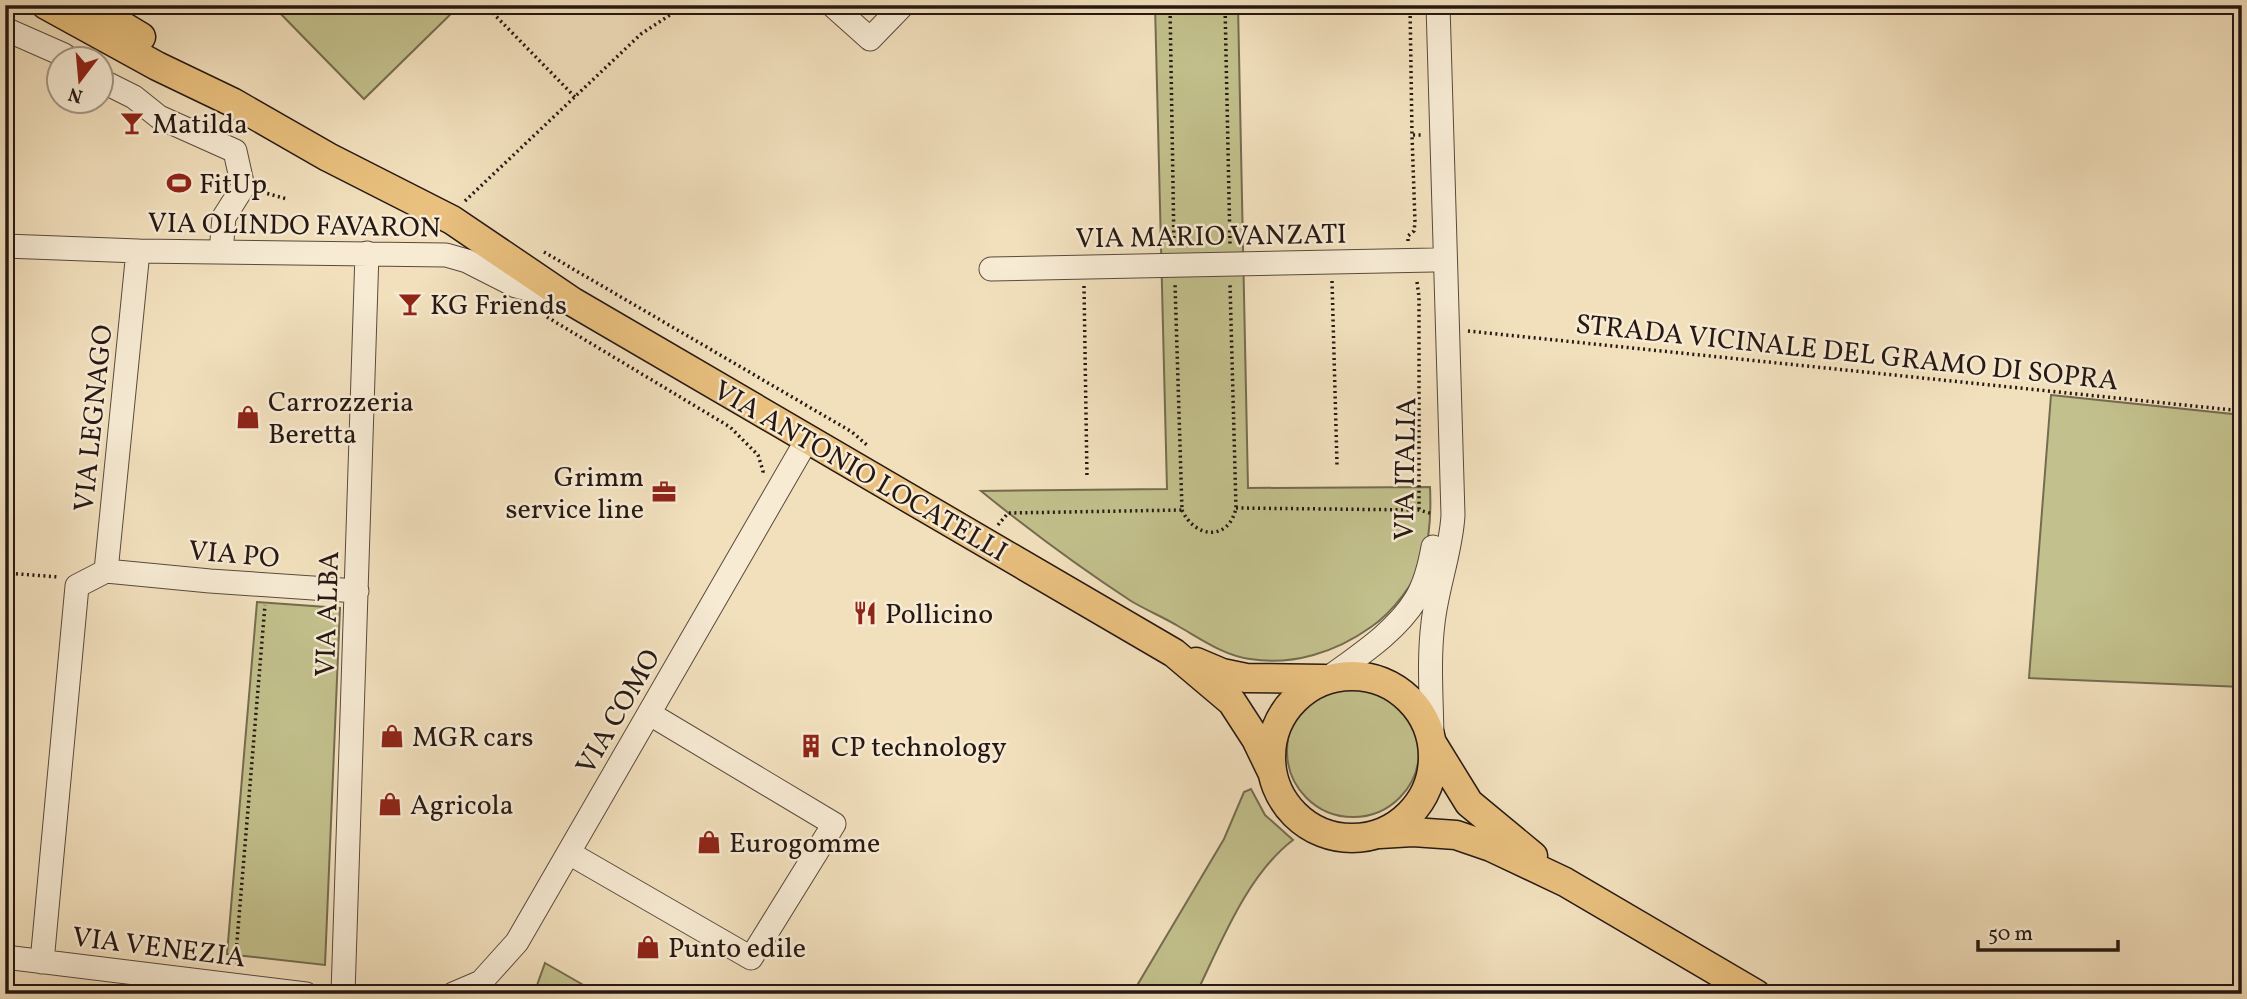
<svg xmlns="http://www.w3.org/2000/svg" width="2247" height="999" font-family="Vollkorn,serif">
<rect width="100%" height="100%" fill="#f2e0bd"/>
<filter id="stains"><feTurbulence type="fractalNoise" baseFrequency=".00286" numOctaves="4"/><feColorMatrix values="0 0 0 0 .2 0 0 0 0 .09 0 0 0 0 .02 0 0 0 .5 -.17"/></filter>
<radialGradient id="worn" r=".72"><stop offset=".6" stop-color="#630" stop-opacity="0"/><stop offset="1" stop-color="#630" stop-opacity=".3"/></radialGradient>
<path fill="#c2c08c" stroke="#746c50" stroke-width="2" d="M272,5H460L364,99Z
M1155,5H1238L1248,488L1430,487C1431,509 1430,535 1424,556C1417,581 1392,613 1371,627C1336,652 1293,666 1250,659C1223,655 1201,639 1178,626C1163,617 1146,610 1131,601C1079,567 1029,530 981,491L1167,489Z
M2051,395L2242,415V687L2029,678Z
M257,602L340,608L325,965L227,954Z
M1287 751a66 66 0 1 1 132 0a66 66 0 1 1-132 0Z
M1251,789L1265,815L1293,840C1247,875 1221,943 1196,994H1132L1224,839L1244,792Z
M545,963L599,994H551L536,988Z"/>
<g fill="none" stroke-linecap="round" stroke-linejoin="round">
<g stroke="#594a3e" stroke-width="25">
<path id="minor" d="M832,5L870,39L903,5
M5,29L64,55L67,60
M102,81L134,97L159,117L235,151L243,187L224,217L221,252
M5,246L138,251L446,255L467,261L516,286L560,298
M991,269L1433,260
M106,571L138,251
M106,571L210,581L357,591
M1327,679C1358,656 1396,632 1416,599C1425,584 1430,564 1433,547
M1432,743C1432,704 1428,663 1433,623C1437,586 1451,552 1453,515L1438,5
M569,853L751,958L834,824L650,714
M5,957L306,994
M42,962L77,586L106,571
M343,994L367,253
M453,994L481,982L517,942L808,438"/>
</g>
<g stroke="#261813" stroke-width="31">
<path id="major" d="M46,5L157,66L232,102L328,157L452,220L573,302L1174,653L1232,702L1256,739L1272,772
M88,5L141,37
M1196,662L1222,673L1246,678L1324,679
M1271 757a81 81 0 1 1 162 0a81 81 0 1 1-162 0Z
M1432,743L1469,803L1533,856
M1380,834L1413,832L1456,835L1491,847L1565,882L1756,994"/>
</g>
<path stroke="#261813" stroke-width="3.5" stroke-dasharray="2 3.5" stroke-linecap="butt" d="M485,5L575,97
M1170,5L1174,245
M1225,5L1230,245
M1410,5L1412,135
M262,192L287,199
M465,201L641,34L685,5
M1408,241V236L1414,231L1415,222L1412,135H1421
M544,252L852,432L868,446
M1332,281L1337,465
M1417,282L1419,297V510
M1084,286L1087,478
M547,317L730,427L758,455L763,471L762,476
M1468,331L2242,411
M1236,508L1419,510L1433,514
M1182,510C1195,539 1229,541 1236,508L1230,284
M998,525L1008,513L1182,510L1175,284
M5,573L59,577
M237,965H235L265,605"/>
<use href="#minor" stroke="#f7ebd4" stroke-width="23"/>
<use href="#major" stroke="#e9c07e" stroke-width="28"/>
</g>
<defs>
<g id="bar-bare" transform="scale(1.89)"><path d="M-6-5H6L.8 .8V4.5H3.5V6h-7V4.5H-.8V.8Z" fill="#8f2418" stroke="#f7ebd4" stroke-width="2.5" paint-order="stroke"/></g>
<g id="stadium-bare" transform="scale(1.89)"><path d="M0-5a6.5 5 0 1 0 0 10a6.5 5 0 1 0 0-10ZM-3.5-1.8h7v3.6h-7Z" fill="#8f2418" stroke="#f7ebd4" stroke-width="2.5" paint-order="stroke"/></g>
<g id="shop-bare" transform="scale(1.89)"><path d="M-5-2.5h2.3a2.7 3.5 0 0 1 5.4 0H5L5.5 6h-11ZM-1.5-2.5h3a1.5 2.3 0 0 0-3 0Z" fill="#8f2418" stroke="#f7ebd4" stroke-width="2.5" paint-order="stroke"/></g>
<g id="office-bare" transform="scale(1.89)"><path d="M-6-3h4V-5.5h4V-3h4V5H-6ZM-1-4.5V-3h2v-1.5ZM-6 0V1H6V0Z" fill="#8f2418" stroke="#f7ebd4" stroke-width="2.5" paint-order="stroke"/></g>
<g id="restaurant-bare" transform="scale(1.89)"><path d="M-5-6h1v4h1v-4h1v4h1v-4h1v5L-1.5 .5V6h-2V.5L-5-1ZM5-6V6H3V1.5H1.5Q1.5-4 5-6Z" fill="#8f2418" stroke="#f7ebd4" stroke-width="2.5" paint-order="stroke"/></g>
<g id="building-bare" transform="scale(1.89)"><path d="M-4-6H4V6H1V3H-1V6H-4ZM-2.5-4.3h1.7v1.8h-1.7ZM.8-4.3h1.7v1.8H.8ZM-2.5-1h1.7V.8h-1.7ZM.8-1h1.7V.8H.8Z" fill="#8f2418" stroke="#f7ebd4" stroke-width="2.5" paint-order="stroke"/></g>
</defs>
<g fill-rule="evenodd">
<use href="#bar-bare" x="132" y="123"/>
<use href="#stadium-bare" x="179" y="183"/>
<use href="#bar-bare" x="410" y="304"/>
<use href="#shop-bare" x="248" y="417"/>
<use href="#office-bare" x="664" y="492"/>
<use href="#restaurant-bare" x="865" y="613"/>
<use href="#shop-bare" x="392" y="736"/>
<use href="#building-bare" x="811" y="746"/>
<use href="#shop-bare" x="390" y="804"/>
<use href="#shop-bare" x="709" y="842"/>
<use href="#shop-bare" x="648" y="947"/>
</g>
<g text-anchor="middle" stroke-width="5" stroke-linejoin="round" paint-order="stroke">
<g font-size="28" fill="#261813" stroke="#f7ebd4" text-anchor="start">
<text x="152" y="133">Matilda</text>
<text x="199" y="193">FitUp</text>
<text x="430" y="314">KG Friends</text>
<text x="268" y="411">Carrozzeria<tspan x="268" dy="32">Beretta</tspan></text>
<text x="644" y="486" text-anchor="end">Grimm<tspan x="644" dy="32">service line</tspan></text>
<text x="885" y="623">Pollicino</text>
<text x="412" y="746">MGR cars</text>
<text x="831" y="756">CP technology</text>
<text x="410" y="814">Agricola</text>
<text x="729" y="852">Eurogomme</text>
<text x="668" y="957">Punto edile</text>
</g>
<g font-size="28" fill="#261813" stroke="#f7ebd4">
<text transform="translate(294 224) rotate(1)" y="10">VIA OLINDO FAVARON</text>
<text transform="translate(1211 235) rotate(-1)" y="10">VIA MARIO VANZATI</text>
<text transform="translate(1847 351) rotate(6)" y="10">STRADA VICINALE DEL GRAMO DI SOPRA</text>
<text transform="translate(92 418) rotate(-84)" y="10">VIA LEGNAGO</text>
<text transform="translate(1404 469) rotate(-89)" y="10">VIA ITALIA</text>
<text transform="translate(861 470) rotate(30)" y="10">VIA ANTONIO LOCATELLI</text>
<text transform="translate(234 553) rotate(5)" y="10">VIA PO</text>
<text transform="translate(326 614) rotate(-88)" y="10">VIA ALBA</text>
<text transform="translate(617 711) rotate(-60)" y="10">VIA COMO</text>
<text transform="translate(159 946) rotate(7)" y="10">VIA VENEZIA</text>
</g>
</g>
<rect width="2247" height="999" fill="none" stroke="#f2e0bd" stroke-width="28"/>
<rect x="7" y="7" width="2233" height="985" fill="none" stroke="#261813" stroke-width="3.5"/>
<rect x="14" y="14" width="2219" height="971" fill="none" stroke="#261813" stroke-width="2"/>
<g transform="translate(80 80) rotate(196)"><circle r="33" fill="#f7ebd4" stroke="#a39787" stroke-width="2"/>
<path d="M0-5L12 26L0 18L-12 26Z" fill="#8f2418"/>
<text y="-10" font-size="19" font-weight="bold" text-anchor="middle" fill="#261813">N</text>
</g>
<path d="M1978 940v10h140v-10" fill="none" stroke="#261813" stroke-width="3.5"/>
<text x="1988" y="940" font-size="21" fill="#261813" stroke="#f7ebd4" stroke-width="5" paint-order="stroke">50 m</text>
<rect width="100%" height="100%" filter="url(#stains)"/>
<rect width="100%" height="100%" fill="url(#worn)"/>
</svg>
